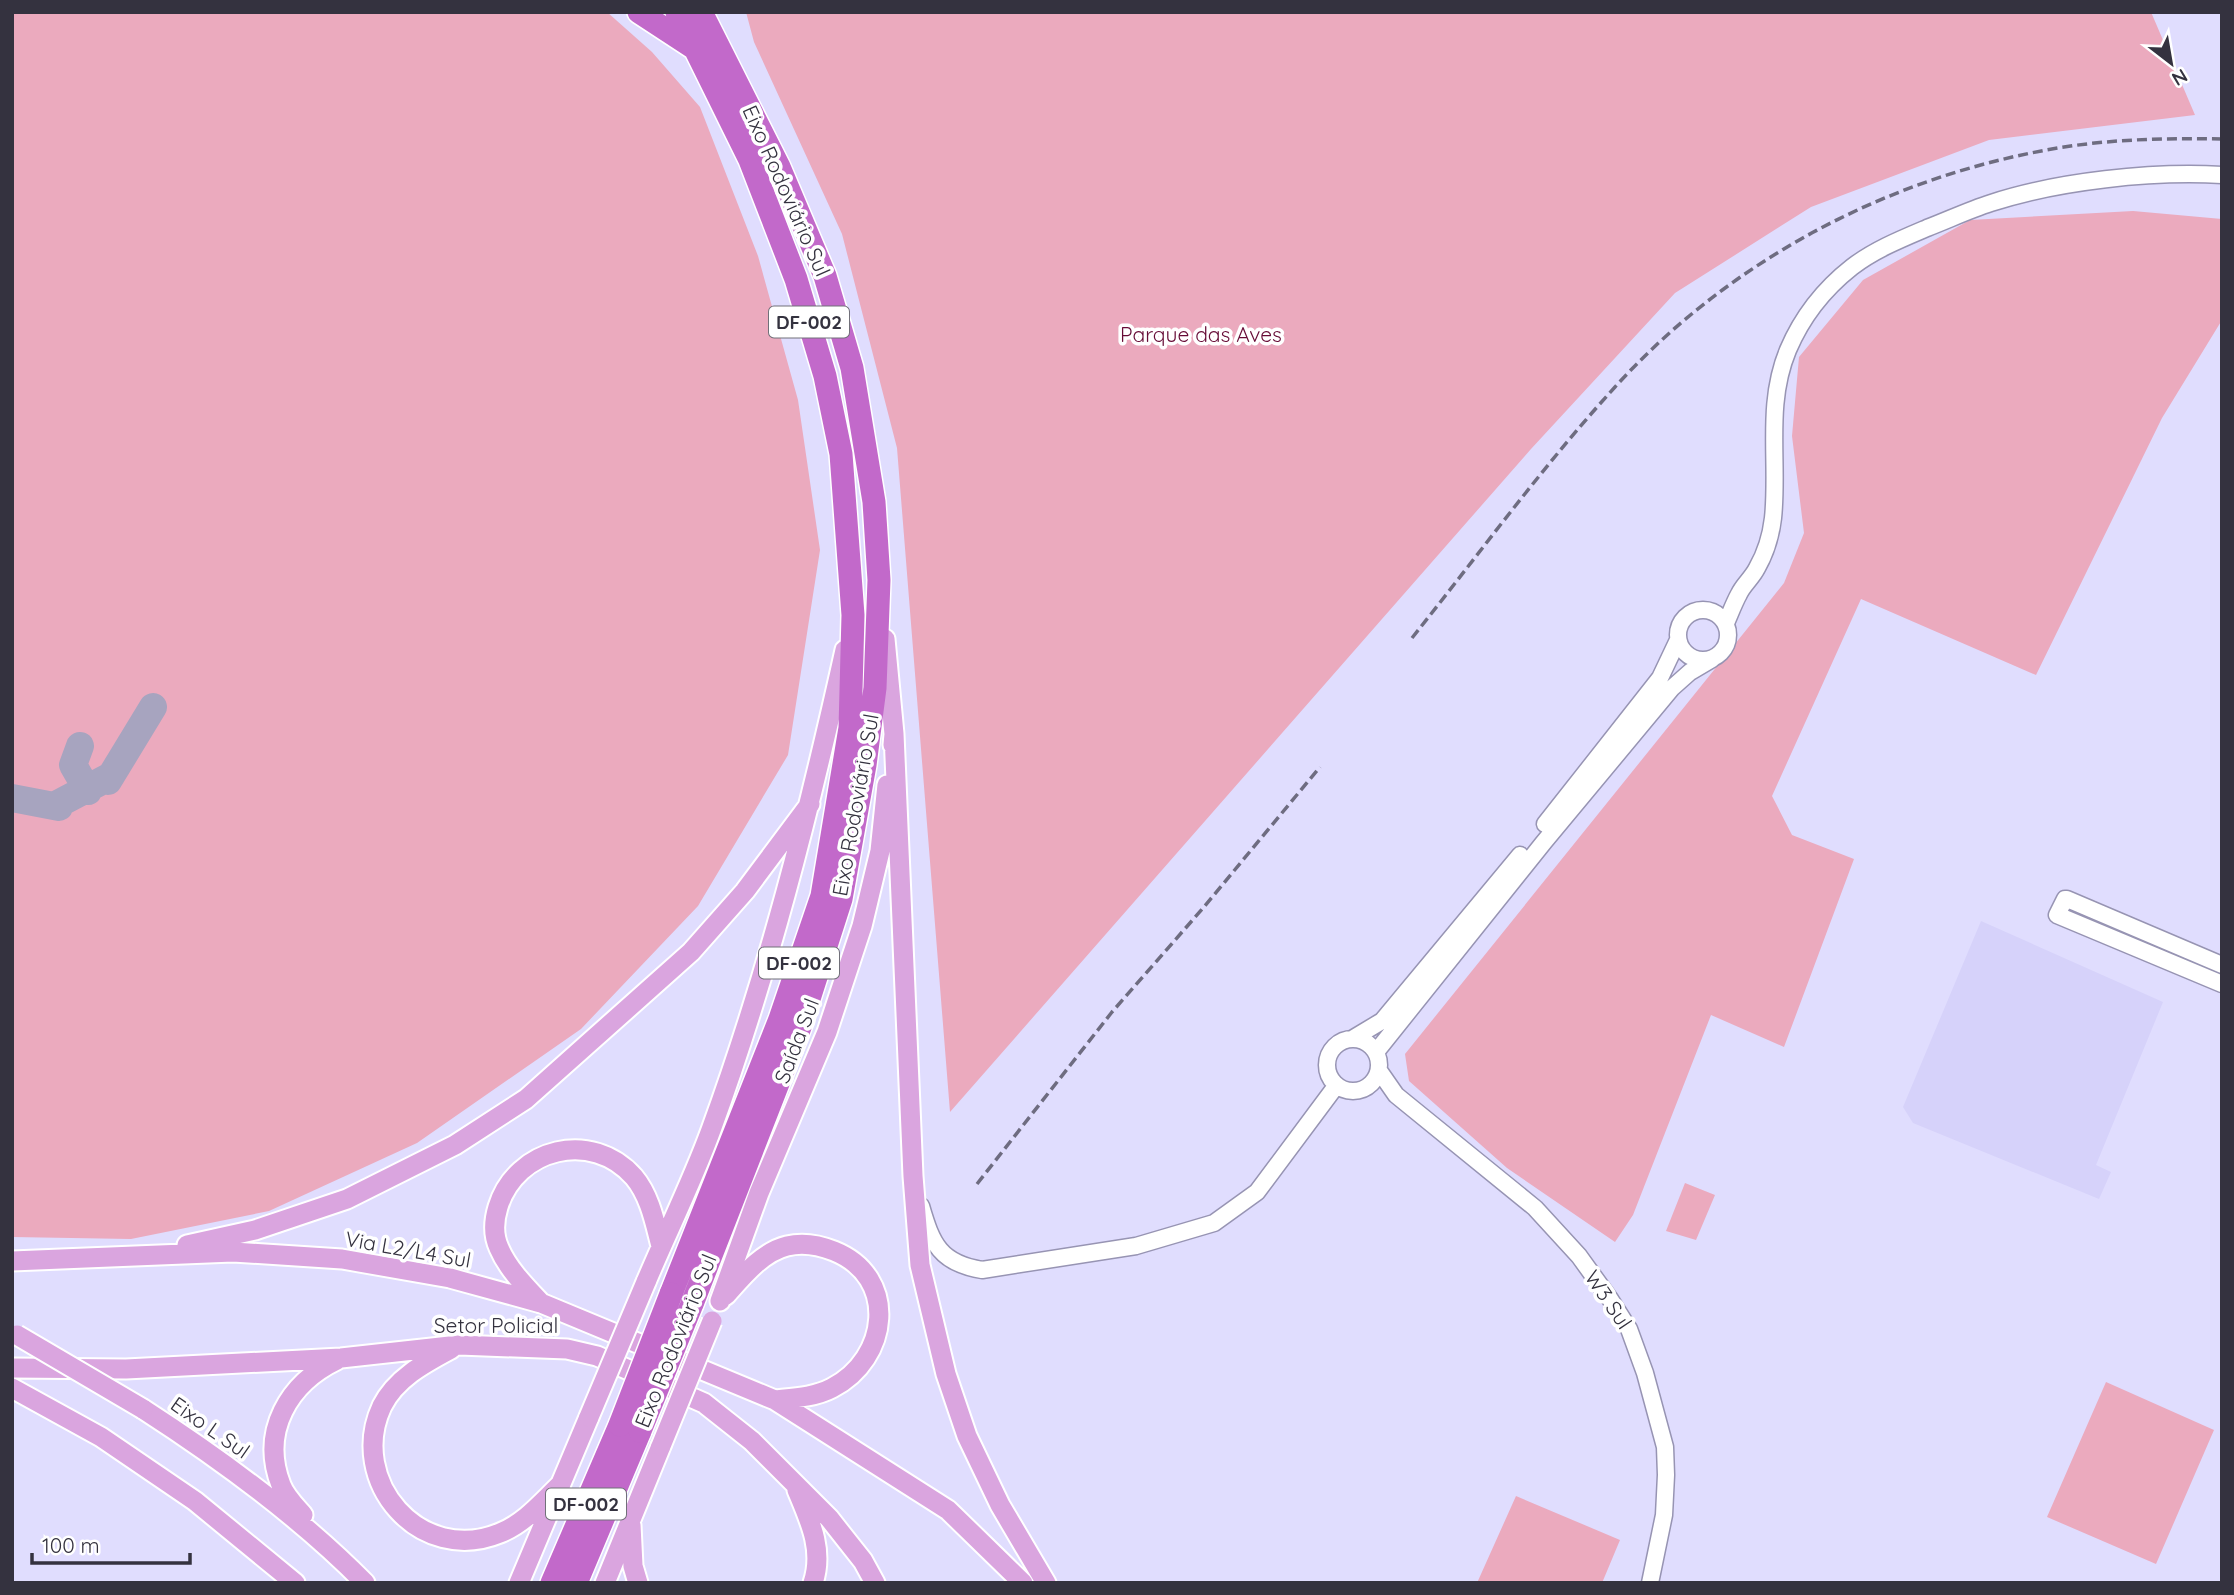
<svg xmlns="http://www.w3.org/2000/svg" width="2234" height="1595" font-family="Quicksand,sans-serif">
<rect width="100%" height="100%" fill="#e0ddfe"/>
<path fill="#d6d2fa" d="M1981,921L2163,1002L2096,1165L2111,1172L2099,1199L1913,1123L1903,1107Z"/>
<path fill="#ebaabe" d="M12,12H607L652,52L700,107L758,256L798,400L820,550L788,755L698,906L581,1029L417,1143L269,1211L131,1239L12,1237Z
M746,12H2151L2195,115L1989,140L1811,207L1675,293L1531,449L950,1112L897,448L842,234L754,42Z
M2133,211L2222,219V320L2162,418L2036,675L1861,599L1772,796L1792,835L1854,859L1784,1047L1711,1015L1633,1215L1615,1242L1507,1168L1409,1081L1405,1054L1784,583L1804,533L1792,436L1799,357L1863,280L1970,220Z
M1685,1183L1715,1195L1696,1240L1666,1231Z
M2106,1382L2214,1430L2156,1564L2047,1517Z
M1516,1496L1620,1540L1602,1583H1477Z"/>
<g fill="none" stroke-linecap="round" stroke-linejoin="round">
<path stroke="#a7a4bf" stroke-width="28" d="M80,746L73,765L88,791
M108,781L153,707
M12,798L59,807
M54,806L111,776"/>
<g stroke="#9794b3" stroke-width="19">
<path id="minor" d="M1678 635a25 25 0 1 1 50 0a25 25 0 1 1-50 0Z
M1726,623C1730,614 1734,603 1739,594C1743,585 1752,578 1757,568C1765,554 1771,535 1773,518C1779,462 1765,405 1788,350C1802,317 1824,289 1852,267C1874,250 1901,239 1927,228C1948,220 1969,210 1991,203C2058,181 2152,171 2222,175
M1545,824L1660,678L1678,640
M2222,965L2067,899H2065L2057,915L2222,984
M1327 1065a26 26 0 1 1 52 0a26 26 0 1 1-52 0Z
M1352,1039L1382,1021L1520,855
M1376,1052L1544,842L1672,688L1690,672L1712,659
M1380,1072L1396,1095L1535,1208L1579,1256L1610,1299L1629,1329L1645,1373L1665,1447L1666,1475L1664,1515L1650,1583
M921,1206C932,1244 940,1263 982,1270L1136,1246L1214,1223L1257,1192L1336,1086"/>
</g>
<g stroke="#fff" stroke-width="23">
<path id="major" d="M885,639L894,734L893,745
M894,734L913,1176L920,1265L946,1374L967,1436L1000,1505L1046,1583
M187,1245L255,1230L347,1199L455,1145L526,1099L691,952L745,891L810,804
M12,1261L233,1252L342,1259L450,1278L541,1303L775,1400L948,1510L1023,1583
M646,1282C667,1232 692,1182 711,1130C768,974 809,812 845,650
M726,1295C742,1277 762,1252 787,1246C803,1242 819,1245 834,1251C899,1277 889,1359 832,1388C815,1397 794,1398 775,1400
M720,1301L759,1193L827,1032L862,926L880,851L887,785
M541,1303C525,1286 508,1269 499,1248C493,1235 494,1220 498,1207C516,1148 592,1129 634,1177C650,1196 655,1223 661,1246
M451,1349C425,1363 396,1378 382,1406C347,1481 420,1566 500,1533C525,1523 542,1502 561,1484
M12,1368L126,1369L341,1358L459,1345L567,1349L597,1356L704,1403L752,1441L829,1518L863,1561L875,1583
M12,1388L101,1437L195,1501L295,1583
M143,1409C222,1460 299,1516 365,1583
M797,1490C810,1521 824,1550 813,1583
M303,1515C295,1506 285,1496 281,1485C260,1431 289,1383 337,1360
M631,1525L633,1566L638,1583
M519,1583L589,1417
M605,1583L661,1446"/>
</g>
<g stroke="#fff" stroke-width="26">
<path id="highway" d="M639,12L694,48
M671,1294L780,1019L822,896L850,728L853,615L841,454L825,376L796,279L750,160L677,12
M692,1304L800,1027L841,899L865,765L875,688L879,580L874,502L852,368L825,276L779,167L701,12
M552,1583L620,1425
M576,1583L640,1431"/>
</g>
<use href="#minor" stroke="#fff" stroke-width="16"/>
<use href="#major" stroke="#daa5df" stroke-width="19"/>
<use href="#highway" stroke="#c269ca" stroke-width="23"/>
<path stroke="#6e6c80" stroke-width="3.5" stroke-dasharray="10 5" stroke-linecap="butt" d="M1412,638C1479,554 1543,466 1615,387C1730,260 1890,176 2058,148C2112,139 2167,138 2222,139
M977,1184L1112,1012L1204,907L1320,767"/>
<g stroke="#fff" stroke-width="23" stroke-linecap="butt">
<path id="major-bridge" d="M17,1335L143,1409
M589,1417L646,1282
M661,1446L712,1321"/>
</g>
<g stroke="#fff" stroke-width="26" stroke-linecap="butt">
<path id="highway-bridge" d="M620,1425L671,1294
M640,1431L692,1304"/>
</g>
<use href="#major-bridge" stroke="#daa5df" stroke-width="19"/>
<use href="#highway-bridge" stroke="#c269ca" stroke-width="23"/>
</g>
<g text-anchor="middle" stroke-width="7" stroke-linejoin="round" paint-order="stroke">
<g fill="#fff" stroke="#717079" stroke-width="2">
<rect x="769" y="306.5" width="80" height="31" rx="5"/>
<rect x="759" y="947.5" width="80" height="31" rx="5"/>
<rect x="546" y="1488.5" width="80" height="31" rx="5"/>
</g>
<g font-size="19" font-weight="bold" fill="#34323f">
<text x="809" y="329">DF-002</text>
<text x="799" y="970">DF-002</text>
<text x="586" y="1511">DF-002</text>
</g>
<g font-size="21" fill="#34323f" stroke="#fff">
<text transform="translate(786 191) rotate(66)" y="7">Eixo Rodoviário Sul</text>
<text transform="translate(856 805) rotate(-80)" y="7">Eixo Rodoviário Sul</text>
<text transform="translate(797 1041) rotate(-69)" y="7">Saída Sul</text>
<text transform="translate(408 1250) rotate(10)" y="7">Via L2/L4 Sul</text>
<text transform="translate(1608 1300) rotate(56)" y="7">W3 Sul</text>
<text x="496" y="1333">Setor Policial</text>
<text transform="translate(676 1341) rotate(-68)" y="7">Eixo Rodoviário Sul</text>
<text transform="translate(210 1428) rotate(35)" y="7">Eixo L Sul</text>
</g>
<g font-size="21" fill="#660b36" stroke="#fff">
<text x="1201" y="342">Parque das Aves</text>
</g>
</g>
<rect width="2234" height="1595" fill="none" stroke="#34323f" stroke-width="28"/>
<g transform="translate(2171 63) rotate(149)" stroke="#ffffff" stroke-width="5" paint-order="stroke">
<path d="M0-5L12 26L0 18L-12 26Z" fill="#34323f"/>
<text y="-10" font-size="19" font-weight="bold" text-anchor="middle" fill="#34323f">N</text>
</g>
<path d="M32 1553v10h158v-10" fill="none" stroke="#34323f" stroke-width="3.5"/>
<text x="42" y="1553" font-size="21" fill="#34323f" stroke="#ffffff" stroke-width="5" paint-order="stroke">100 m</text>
</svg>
